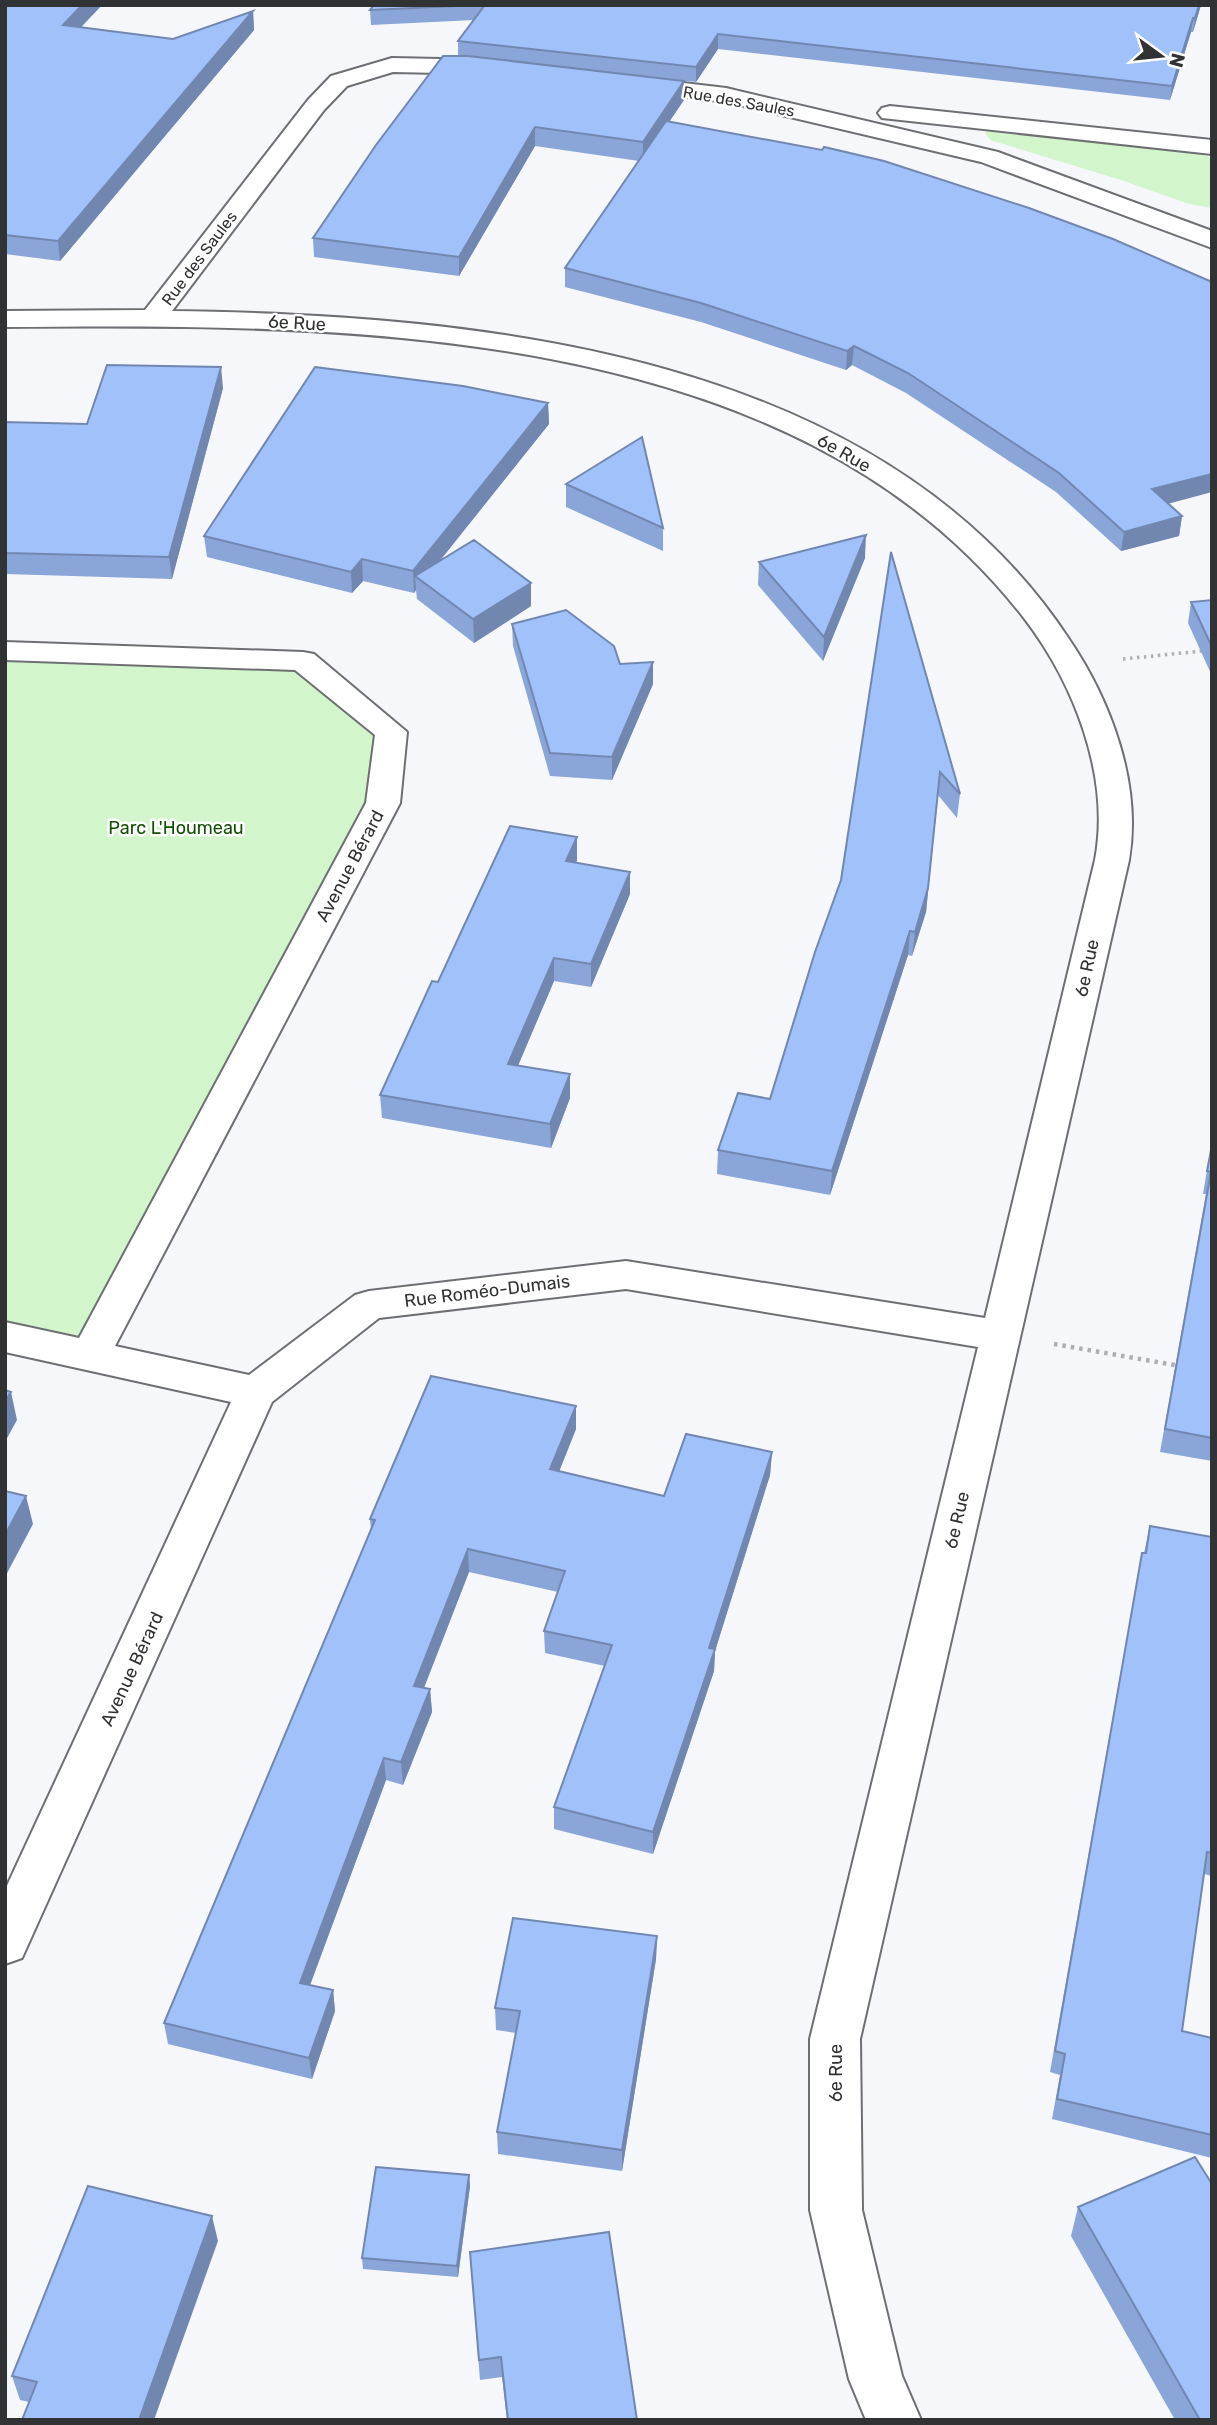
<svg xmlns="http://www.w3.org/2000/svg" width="1217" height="2425" font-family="Rubik,sans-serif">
<rect width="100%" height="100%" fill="#f5f7fb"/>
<path fill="#d3f5cc" d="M994,129L1188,150L1212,158V208L1189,204L1121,180L990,140L985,133Z
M5,651L303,661L391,732L383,803L90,1355L5,1337Z"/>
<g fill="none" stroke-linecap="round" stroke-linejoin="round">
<g stroke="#6e6f73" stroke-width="4">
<path id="minor" d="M392,58L490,60L498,62L502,67L498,72L490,74L393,72L347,86L324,110L172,311C484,315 881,354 1069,639C1111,701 1142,784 1129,860L860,2039L862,2210L902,2376L921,2420H866L849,2379L810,2210V2039L978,1347L626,1289L379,1318L272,1402L22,1958L5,1964V1890L231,1402L5,1352V1322L79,1338L366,803L375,735L295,670L5,660V642L303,652L314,654L407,732L400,803L115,1346L249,1375L355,1295L369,1291L626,1261L985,1318L1095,860C1111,777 1074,683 1024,618C794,321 345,324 5,327V311L145,310L308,100L331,76Z
M633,77L726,88L998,152L1212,231V248L981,162L726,102L625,89L621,84L625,79Z
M890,106L1212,140V154L882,118L878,113L882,108Z"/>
</g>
<path stroke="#aeafb2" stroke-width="3.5" stroke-dasharray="2.5 4.5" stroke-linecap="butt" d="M1123,659L1212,650"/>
<path stroke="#aeafb2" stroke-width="4.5" stroke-dasharray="3.5 5" stroke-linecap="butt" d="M1054,1344L1180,1366"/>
<use href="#minor" fill="#fff" fill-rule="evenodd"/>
</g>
<path fill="#8aa6d8" d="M5,5H102L81,27L173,39L253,11L254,30L60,261L5,254Z
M374,5H1201L1193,32H1191L1170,100L718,49L696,82L591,70L684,100L669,121L1168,504L1182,516L1179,536L1121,551L1056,492L906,393L852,365L846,370L701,322L565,287V268L639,161L535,146L459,276L314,257L313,238L464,56L458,55V41L474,20L371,25L370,10Z
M223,388L172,579L5,574V422L87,424Z
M548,403L549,424L439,561L531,583V606L474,643L417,599L416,590L414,593L363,581L352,593L207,557L204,536Z
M566,484L663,528V551L566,507Z
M891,552L960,794L957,818L938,795L926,912L912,956L908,955L830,1195L717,1174L718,1150L770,1099L841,880Z
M865,558L823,661L758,585L759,562Z
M1212,600V676L1188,623L1191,602Z
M512,624L620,664L653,662V684L612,780L550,776L513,646Z
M577,837V860L576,863L630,872V894L591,987L554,981L518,1065L570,1098L551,1148L382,1118L380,1095L438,982Z
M1212,1140V1461L1160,1452L1206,1194H1203Z
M576,1429L559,1471L664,1496L772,1452L770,1475L715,1651L714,1671L653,1854L554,1829V1807L605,1666L545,1653L544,1631L558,1592L469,1572L424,1688L430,1689L432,1712L403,1785L386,1780L310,1985L333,1990L335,2011L312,2079L168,2044L164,2023L371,1530L370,1519Z
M1150,1526L1212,1537V1876L1204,1874L1182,2031L1212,2038V2158L1052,2119L1060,2075L1050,2072L1138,1575L1142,1553H1144Z
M657,1936L656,1959L622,2171L498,2154L497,2132L516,2033L496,2030L495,2008Z
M469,2175L470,2186L458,2277L363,2269L362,2258Z
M1078,2207L1212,2420H1175L1071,2236Z
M218,2241L29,2402L20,2400L12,2376Z
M470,2252L637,2420H507L502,2377L480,2380Z"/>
<path fill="#7187b0" d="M82,5H102L66,43L63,25Z
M1199,5H1201L1193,32L1195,18Z
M253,11L254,30L60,261L58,241Z
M1193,18L1191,32L1170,100L1172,86Z
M718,34V49L696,82V67Z
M684,81V100L643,161V142Z
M535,127V146L459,276V257Z
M854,346L852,365L846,370L847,351Z
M221,367L223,388L172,579L169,557Z
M548,403L549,424L423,582L415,576L416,590L414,593L413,571Z
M1212,474V492L1149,509L1152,489Z
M1182,516L1179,536L1121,551L1124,532Z
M866,535L865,558L823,661L824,637Z
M362,559L363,581L352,593L351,572Z
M531,583V606L474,643L473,619Z
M653,662V684L612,780V757Z
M940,772L926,912L912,956L915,932Z
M577,837V860L567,884L566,861Z
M630,872V894L591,987V964Z
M910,931L908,955L830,1195L832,1171Z
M554,958V981L509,1087L508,1064Z
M570,1074V1098L551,1148L550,1124Z
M11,1392L17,1420L5,1442V1401Z
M576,1406V1429L551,1492L550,1469Z
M772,1452L770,1475L715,1651L714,1671L653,1854V1832L709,1648Z
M26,1496L33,1524L5,1577V1535Z
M468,1549L469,1572L416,1708L414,1686Z
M430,1689L432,1712L403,1785L401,1762Z
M384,1758L386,1780L303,2004L300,1983Z
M657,1936L656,1959L622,2171V2150Z
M333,1990L335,2011L312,2079L309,2058Z
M469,2175L470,2186L458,2277L457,2266Z
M212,2216L218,2241L154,2420H139Z"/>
<path fill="#a1c1fb" stroke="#7187b0" stroke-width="2" d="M5,5H82L63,25L173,39L253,11L58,241L5,235Z
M374,5H480L370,10Z
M485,5H1199L1195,18H1193L1172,86L718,34L696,67L458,41Z
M443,56H468L684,81L643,142L535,127L459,257L313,238L376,145Z
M666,121L822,150L824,147L884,161L1029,208L1113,239L1212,282V474L1152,489L1182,516L1124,532L1059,473L908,373L854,346L847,351L701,303L565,268Z
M107,365L221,367L169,557L5,553V422L87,424Z
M315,367L463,386L548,403L413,571L362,559L351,572L204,536Z
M642,437L663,528L566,484Z
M866,535L824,637L759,562Z
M474,540L531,583L473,619L415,576Z
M891,552L960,794L940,772L928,888L915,932L910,931L832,1171L718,1150L738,1093L770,1099L815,952L841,880Z
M1212,600V647L1191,602Z
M566,610L614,646L620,664L653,662L612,757L550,753L512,624Z
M510,826L577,837L566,861L630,872L591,964L554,958L508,1064L570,1074L550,1124L380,1095L432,981L438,982Z
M1212,1145V1438L1165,1429L1211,1172L1207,1171Z
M431,1376L576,1406L550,1469L664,1496L686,1434L772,1452L709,1648L715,1649L653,1832L554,1807L612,1645L544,1631L565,1571L468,1549L414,1686L430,1689L401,1762L384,1758L300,1983L333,1990L309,2058L164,2023L375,1520L370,1519Z
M5,1390L11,1392L5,1401Z
M5,1491L26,1496L5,1535Z
M1150,1526L1212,1537V1853L1207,1852L1182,2031L1212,2038V2135L1057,2099L1065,2054L1055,2051L1142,1553H1146Z
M513,1918L657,1936L622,2150L497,2132L520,2011L495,2008Z
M1195,2157L1212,2184V2420H1200L1078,2207Z
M376,2167L469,2175L457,2266L362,2258Z
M88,2186L212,2216L139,2420H22L37,2382L12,2376Z
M609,2232L637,2420H508L501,2357L479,2360L470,2252Z"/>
<g text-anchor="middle" stroke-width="5" stroke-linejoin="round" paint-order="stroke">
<g font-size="16" fill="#313233" stroke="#fff">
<text transform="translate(739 101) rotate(10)" y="6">Rue des Saules</text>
<text transform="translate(199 258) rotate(-53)" y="6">Rue des Saules</text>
</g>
<g font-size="18" fill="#313233" stroke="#fff">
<text transform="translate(297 323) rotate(3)" y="6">6e Rue</text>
<text transform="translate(844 453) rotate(30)" y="6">6e Rue</text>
<text transform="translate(350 866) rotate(-62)" y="6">Avenue Bérard</text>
<text transform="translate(1087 968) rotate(-78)" y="6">6e Rue</text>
<text transform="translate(487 1291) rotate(-7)" y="6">Rue Roméo-Dumais</text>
<text transform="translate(957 1520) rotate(-77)" y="6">6e Rue</text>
<text transform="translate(132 1669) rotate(-65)" y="6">Avenue Bérard</text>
<text transform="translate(836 2073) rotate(-90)" y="6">6e Rue</text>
</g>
<g font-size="18" fill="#114e00" stroke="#fff">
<text x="176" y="834">Parc L'Houmeau</text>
</g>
</g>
<rect width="1217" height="2425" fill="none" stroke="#313233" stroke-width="14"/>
<g transform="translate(1161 56) rotate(105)" stroke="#ffffff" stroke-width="5" paint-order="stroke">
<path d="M0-5L12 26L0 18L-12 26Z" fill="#313233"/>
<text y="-10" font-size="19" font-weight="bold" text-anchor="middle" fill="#313233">N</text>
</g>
</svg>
